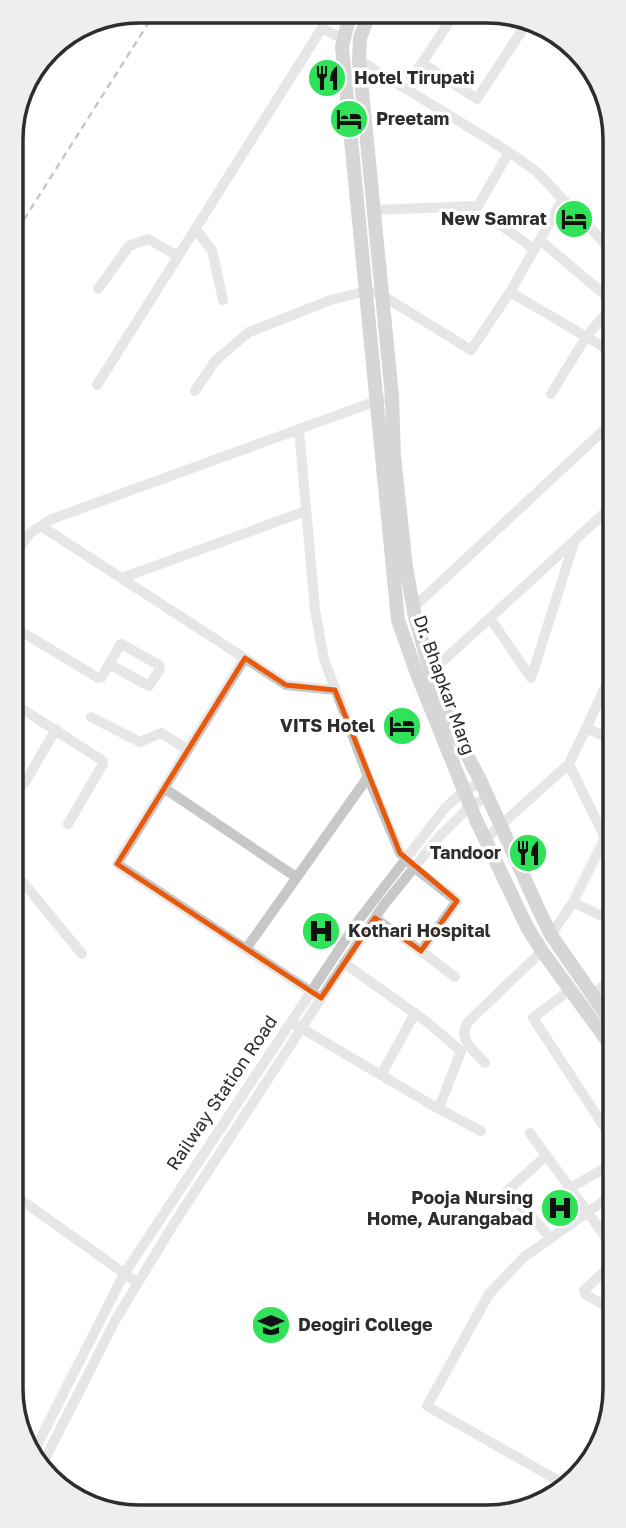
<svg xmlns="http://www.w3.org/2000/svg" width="626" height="1528" font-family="'Golos Text',sans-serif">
<rect width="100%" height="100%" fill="#fff"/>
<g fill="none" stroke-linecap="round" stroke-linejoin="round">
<path stroke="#c7c7c7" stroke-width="10" d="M455,13L422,63L477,99L524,27L503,13
M359,60L509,152L537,172L612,251
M411,78L422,63
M375,210L478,206L509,152
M499,224L534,249
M195,229L212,250L223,300
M540,240L612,301
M98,289L129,246L148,239L178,256
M510,292L612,352
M97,385L322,28L343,39
M195,391L215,361L249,332L331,300L367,291L380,294L471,350L510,292L563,199
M551,394L586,337L612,306
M41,526L286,685L335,690
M12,559L30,533L52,519L382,399
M122,578L306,511
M413,608L605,429L612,412
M490,618L531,678L574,543
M12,626L98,678L102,677L120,645L121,644L159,665L160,669L149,686L109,664
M245,658L117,864L316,995
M431,672L612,506
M13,703L103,761V764L68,824
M91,717L140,742L161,733L188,750
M586,728L613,740
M569,764L605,838
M368,777L400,853L415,868L457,901L421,951L375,918
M24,784L56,729
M164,788L296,877
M485,839L569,764L613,671
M13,870L82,954
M573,902L614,922
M551,935L573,902L605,838L614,843
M246,949L368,777L324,659L315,610L299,429
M421,951L455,977
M344,963L427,1022L461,1051L439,1108
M571,989L533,1018L605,1128
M592,994L614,978
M296,1025L430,1104L481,1131
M485,1063C473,1050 457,1039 468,1022L542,951
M381,1075L415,1013
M530,1133L615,1250
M546,1156L507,1191L551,1238
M570,1188L605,1168L615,1180
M14,1195L138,1283
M615,1262L584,1290L585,1294L615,1312
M33,1453L124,1274L358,921L445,808L464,791L481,782
M41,1467L116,1319L173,1225L331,983L383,906L439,837L470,806L488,797
M566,1485L427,1406L489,1294L524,1257L615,1193"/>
<path stroke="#a5a5a5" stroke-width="14" d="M353,12L347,26L342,47L398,620L417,674L476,820L527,927L542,951L614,1050
M370,12L360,38L359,60L392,396L394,456L406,567L415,617L431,672L455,732L481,782L537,906L551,935L614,1026"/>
<path stroke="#828282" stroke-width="2.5" stroke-dasharray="7 5" stroke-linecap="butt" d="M11,240L156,11"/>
</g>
<path d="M0 0H626V1528H0ZM245,658L286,685L335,690L400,853L457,901L421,951L375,918L321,998L117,864Z" fill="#fff" fill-opacity=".55" fill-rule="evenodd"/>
<path fill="none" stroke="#e8590c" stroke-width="5" stroke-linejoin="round" d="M245,658L286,685L335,690L400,853L457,901L421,951L375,918L321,998L117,864Z"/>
<defs>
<g id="restaurant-disc" transform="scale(2.0125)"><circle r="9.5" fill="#30e259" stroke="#fff"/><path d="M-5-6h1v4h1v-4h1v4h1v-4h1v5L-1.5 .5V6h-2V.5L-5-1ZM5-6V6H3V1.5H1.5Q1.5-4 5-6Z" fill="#111"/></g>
<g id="hotel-disc" transform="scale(2.0125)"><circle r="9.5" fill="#30e259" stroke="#fff"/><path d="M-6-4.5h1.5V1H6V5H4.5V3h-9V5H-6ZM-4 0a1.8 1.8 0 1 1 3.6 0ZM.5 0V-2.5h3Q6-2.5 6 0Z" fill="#111"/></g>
<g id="hospital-disc" transform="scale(2.0125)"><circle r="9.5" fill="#30e259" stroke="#fff"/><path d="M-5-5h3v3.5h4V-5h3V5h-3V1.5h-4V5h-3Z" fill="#111"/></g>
<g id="university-disc" transform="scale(2.0125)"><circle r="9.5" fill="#30e259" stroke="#fff"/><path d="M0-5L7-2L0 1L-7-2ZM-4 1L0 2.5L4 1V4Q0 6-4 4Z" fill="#111"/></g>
</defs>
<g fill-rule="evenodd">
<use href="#restaurant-disc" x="327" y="78"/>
<use href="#hotel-disc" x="349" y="119"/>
<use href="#hotel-disc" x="574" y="219"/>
<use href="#hotel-disc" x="402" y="726"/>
<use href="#restaurant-disc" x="528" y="853"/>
<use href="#hospital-disc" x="321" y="931"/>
<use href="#hospital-disc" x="560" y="1208"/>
<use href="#university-disc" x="271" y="1325"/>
</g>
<g text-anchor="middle" stroke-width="7" stroke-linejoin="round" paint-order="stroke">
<g font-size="18" font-weight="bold" fill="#2d2d2d" stroke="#fff" text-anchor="start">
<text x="354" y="84">Hotel Tirupati</text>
<text x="376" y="125">Preetam</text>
<text x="547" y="225" text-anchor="end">New Samrat</text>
<text x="375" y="732" text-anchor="end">VITS Hotel</text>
<text x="501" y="859" text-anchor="end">Tandoor</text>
<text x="348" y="937">Kothari Hospital</text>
<text x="533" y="1204" text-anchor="end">Pooja Nursing<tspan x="533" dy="21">Home, Aurangabad</tspan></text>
<text x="298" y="1331">Deogiri College</text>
</g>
<g font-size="18" fill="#2d2d2d" stroke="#fff">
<text transform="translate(444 685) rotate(70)" y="6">Dr. Bhapkar Marg</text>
<text transform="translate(222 1093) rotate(-56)" y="6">Railway Station Road</text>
</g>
</g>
<path d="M0 0H626V1528H0ZM139 23H487A116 116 0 0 1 603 139V1389A116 116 0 0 1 487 1505H139A116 116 0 0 1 23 1389V139A116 116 0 0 1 139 23Z" fill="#eee" fill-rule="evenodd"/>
<path fill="none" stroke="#2d2d2d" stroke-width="3.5" d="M139 23H487A116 116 0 0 1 603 139V1389A116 116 0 0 1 487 1505H139A116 116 0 0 1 23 1389V139A116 116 0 0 1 139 23Z"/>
</svg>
